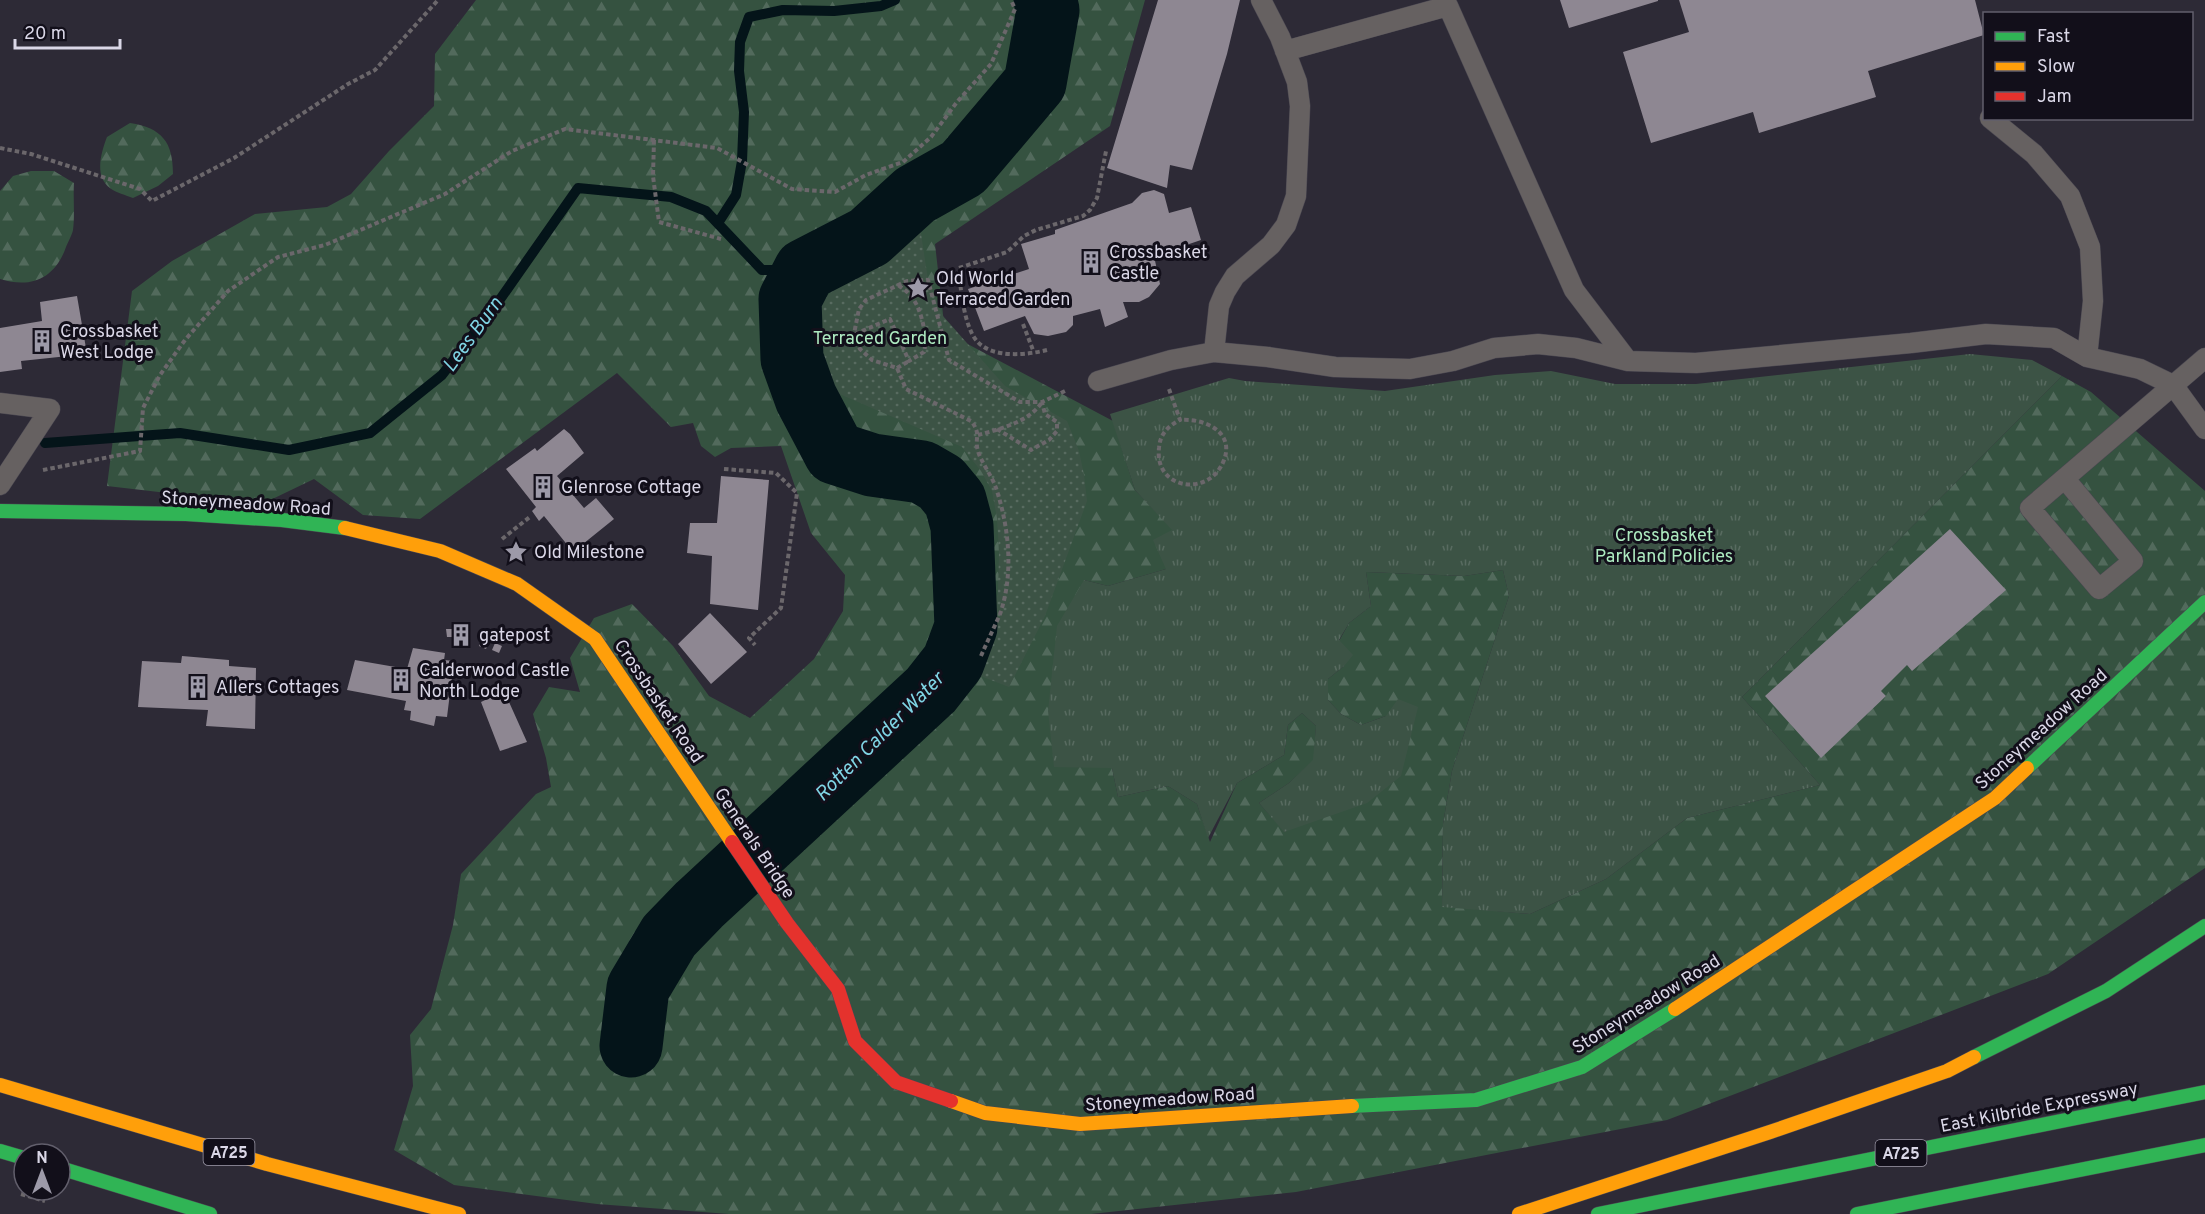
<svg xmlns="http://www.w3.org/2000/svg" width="2205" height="1214" font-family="Overpass,sans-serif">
<defs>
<pattern id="forest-firs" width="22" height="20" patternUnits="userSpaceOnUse" patternTransform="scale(1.5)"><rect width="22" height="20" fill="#355240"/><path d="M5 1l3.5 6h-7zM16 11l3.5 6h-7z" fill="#526a5c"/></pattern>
<pattern id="park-tufts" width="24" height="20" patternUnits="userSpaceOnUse" patternTransform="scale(1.5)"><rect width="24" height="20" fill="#3c5345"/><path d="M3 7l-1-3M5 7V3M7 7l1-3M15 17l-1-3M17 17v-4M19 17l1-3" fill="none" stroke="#586b60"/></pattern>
<pattern id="garden-dots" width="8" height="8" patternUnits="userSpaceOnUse" patternTransform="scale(1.5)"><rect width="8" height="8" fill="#3c5345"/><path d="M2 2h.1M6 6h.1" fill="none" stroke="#586b60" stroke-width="1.8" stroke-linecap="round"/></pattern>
</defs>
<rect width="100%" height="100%" fill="#2d2a36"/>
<path fill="url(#forest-firs)" d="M476,0H1145L1110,126L935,244L945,332L1113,421L1135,490L1173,530L1166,569L1108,586L1084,580L1112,768L1118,797L1168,786L1197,804L1210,842L1237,783L1284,755L1288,725L1302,713L1316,726L1314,760L1289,783L1259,803L1285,832L1386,716L1361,725L1341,714L1328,700V679L1344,666L1339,641L1349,623L1371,606L1366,572L1464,576L1503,570L1509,596L1452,771L1443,824L1442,906L1530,914L1606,879L1687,818L1820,785L1742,697L2062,376L2091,392L2205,491V868L2048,974L1667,1120L1296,1192L1091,1214H729L597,1204L454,1185L394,1150L413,1086L410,1035L431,1009L453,925L461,874L536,794L551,787L546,758L533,714L549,687L580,692L570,658L594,618L632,604L673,646L709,696L750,718L814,659L843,611L845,575L811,533L781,446L731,448L715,457L701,446L693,423L671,427L617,373L420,519L363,515L314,479L262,504L107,486L132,291L172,261L255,214L327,207L351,194L389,151L434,106L435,54Z
M130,123C162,128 173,142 173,174L158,186L133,198C126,195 116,193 110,188C94,176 101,153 107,137Z
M31,171H54L74,183C73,198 75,215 73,230C72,235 68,242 66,247C55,278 32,289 0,279V191L13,176Z"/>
<path fill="url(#park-tufts)" d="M1970,354L2032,360L2062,376L1742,697L1820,785L1687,818L1606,879L1530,914L1442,907L1443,824L1452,771L1509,596L1503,570L1464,576L1366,572L1371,606L1349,623L1339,640L1353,655L1344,666L1328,679V700L1341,714L1361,725L1386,716L1398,699L1418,707L1401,776L1367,803L1284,832L1259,803L1289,783L1313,760L1316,726L1302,713L1288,725L1284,755L1237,783L1208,838L1197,804L1168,786L1118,797L1112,768L1054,767L1048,711L1057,626L1084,580L1108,586L1166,569L1153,540L1172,530L1135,490L1110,414L1229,378L1245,381L1385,391L1495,375L1551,371L1615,384H1696Z"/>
<path fill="url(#garden-dots)" d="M920,227L928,280L943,316L1005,386L1067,421L1079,451L1084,475L1087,501L1045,616L1009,687L965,670L987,628L998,593L999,553L997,518L992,491L981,471L962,447L835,392L821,370L812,350L811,325L816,308L856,265L885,241Z"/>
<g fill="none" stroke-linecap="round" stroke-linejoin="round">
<path stroke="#041419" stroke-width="10" d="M718,223L736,195L742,161L744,112L739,71L740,42L749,17L783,10L834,11L881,6L895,0
M45,443L180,433L289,450L370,433L442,375L501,298L578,188L671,197L706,211L762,270H805"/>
<path stroke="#041419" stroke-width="63" d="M631,1046L638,988L669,936L699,905L931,690L953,662L966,627L962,526L955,500L941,483L922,472L872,465L835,453L806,398L792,359L790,299L805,270L869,237L915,195L963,168L1035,83L1048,10L1045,0"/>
</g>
<path fill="#8e8792" d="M1158,0H1240L1227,54L1192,170L1170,165L1167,188L1107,168Z
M1560,0H1658V1L1569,28Z
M1679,0H1975L1984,35L1868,71L1876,97L1759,133L1753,112L1651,143L1623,52L1689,32Z
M1154,190L1164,194L1169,213L1191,207L1201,240L1154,256L1160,284L1149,297L1139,302H1123L1128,317L1105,327L1100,309L1073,316V325L1066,332L1048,336L1034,334L1025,316L984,331L968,289L1029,269L1021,244L1055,234V230L1132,203L1142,193Z
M77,296L87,354L21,361L22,369L0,372V328L42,321L40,302Z
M564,429L570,434L584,453L557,476L584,508L596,498L614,519L573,552L544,516L539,521L532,511L536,507L506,469L535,448L537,451Z
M721,476L769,480L758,610L710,604L712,556L687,553L690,523H717Z
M1950,529L2006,590L1912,671L1907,665L1881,691L1886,696L1821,758L1765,696Z
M710,613L747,652L711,684L678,644Z
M446,629H454V637H447Z
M458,632H465L464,640L457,638Z
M482,639L489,642L486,649L479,646Z
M495,643L502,646L499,653L492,650Z
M413,648L445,653L444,660L454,661L447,717L436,716L434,726L410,720L411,711L404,710L406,701L347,690L355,660L407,669Z
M182,656L229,660V666L256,668L255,729L206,726L208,710L138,707L142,661L181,663Z
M504,691L527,742L500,751L481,702Z"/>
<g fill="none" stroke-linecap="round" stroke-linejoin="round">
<g stroke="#4a4751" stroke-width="21">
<path id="lane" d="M1285,51L1448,6L1574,290L1628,361
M1990,118L2034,154L2070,196L2090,247L2093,301L2087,357
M1214,352L1219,306L1225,292L1235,276L1271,245L1286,225L1296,196L1300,106L1297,82L1280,37L1261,0
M1098,381L1171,360L1214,352L1268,357L1335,367L1410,369L1453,361L1494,348L1538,344L1576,348L1628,361L1696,363L1911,343L1986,334L2054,338L2087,357L2140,369L2173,385L2205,429
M0,403L50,409L0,485
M2065,479L2133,561L2099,589L2030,508L2205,358"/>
</g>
<g stroke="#4a4751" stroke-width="15">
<path id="fast" d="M0,511L186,514L282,520L345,528
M2027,768L2205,602
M1974,1057L2106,991L2205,926
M1352,1106L1476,1100L1582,1067L1675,1009
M0,1151L24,1158
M60,1168L210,1214
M1598,1214L2205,1092
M1857,1214L2205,1145"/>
</g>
<g stroke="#4a4751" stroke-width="15">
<path id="slow" d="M345,528L440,551L517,584L595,639L732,842
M1675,1009L1995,798L2027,768
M0,1085L267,1164L459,1214
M951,1101L985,1113L1080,1124L1352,1106
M1519,1214L1770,1132L1947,1071L1974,1057"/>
</g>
<g stroke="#4a4751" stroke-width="15">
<path id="jam" d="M732,842L787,923L838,989L855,1041L896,1082L951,1101"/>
</g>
<path stroke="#6b676b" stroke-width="4" stroke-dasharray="4.5 3" stroke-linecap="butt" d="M654,140L653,176L659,222L721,239
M0,148L31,154L140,189L152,201L234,158L348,84L375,70L438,0
M1023,324L1033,350
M855,334L890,319L909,361L924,352C928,337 921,306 910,295C907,291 902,288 898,285
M1047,350C1027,355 991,359 976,340C964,325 960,287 959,268L1007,252L1024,236L1036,230L1083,216L1090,210L1097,198L1106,151
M897,368L909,361
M1169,389L1180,420C1168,426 1160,434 1159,448C1154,490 1210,498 1224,460C1235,431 1203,418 1180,420
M997,429L1031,450L1049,440L1057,431V422L1045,414L1042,402
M978,435C1000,429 1029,422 1042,402
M724,469L776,473L797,493L781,608L749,638L755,645
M43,470L140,451L143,408L160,375L185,340L228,291L278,257L325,245L445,194L512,151L565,129L717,148L792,189L835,192L866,175L903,162L931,137L957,102L991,64L1015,9L1011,0
M502,539L531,516
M981,656C987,642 994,628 1000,614C1014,574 1009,527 996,488C992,476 980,460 978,451C974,438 982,434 971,421L906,389L897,368L872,360L860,349L854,334L859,309L866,300L907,281L928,280L949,360L1020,402H1042L1065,391
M21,1194L45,1201"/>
<use href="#lane" stroke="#666161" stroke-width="20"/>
<use href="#fast" stroke="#30b455" stroke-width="14"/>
<use href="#slow" stroke="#ff9f0a" stroke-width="14"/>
<use href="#jam" stroke="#e5322d" stroke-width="14"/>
</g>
<defs>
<g id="building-bare" transform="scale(1.8)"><path d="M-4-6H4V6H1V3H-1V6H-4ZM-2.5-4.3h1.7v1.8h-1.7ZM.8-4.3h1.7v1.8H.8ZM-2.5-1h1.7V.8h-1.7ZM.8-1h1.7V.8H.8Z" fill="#9d9aa9" stroke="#120f1a" stroke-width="2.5" paint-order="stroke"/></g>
<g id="sight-bare" transform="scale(1.8)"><path d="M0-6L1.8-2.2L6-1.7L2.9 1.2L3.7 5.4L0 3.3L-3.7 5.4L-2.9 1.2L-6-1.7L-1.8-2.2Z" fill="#9d9aa9" stroke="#120f1a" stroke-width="2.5" paint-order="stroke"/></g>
</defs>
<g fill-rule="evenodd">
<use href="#building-bare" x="1091" y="262"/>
<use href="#sight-bare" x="918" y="288"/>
<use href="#building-bare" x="42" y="341"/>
<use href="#building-bare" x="543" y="487"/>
<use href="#sight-bare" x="516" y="552"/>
<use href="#building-bare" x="461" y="635"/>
<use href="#building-bare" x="401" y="680"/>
<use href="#building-bare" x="198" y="687"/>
</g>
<g text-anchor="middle" stroke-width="6" stroke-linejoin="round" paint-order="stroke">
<g fill="#120f1a" stroke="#9e9baa" stroke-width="1.5">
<rect x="203.5" y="1139" width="51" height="26" rx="4.5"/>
<rect x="1875.5" y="1140" width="51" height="26" rx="4.5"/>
</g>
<g font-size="16" font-weight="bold" fill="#dad7e7">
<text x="229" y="1158">A725</text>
<text x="1901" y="1159">A725</text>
</g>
<g font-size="18" fill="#dad7e7" stroke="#120f1a" text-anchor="start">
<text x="1109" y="258">Crossbasket<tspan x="1109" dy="21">Castle</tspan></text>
<text x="936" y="284">Old World<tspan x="936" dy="21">Terraced Garden</tspan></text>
<text x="60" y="337">Crossbasket<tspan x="60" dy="21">West Lodge</tspan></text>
<text x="561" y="493">Glenrose Cottage</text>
<text x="534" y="558">Old Milestone</text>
<text x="479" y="641">gatepost</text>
<text x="419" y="676">Calderwood Castle<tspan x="419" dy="21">North Lodge</tspan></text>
<text x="216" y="693">Allers Cottages</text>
</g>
<g font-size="18" fill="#adeac0" stroke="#120f1a">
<text x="880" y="344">Terraced Garden</text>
<text x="1664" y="541">Crossbasket<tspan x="1664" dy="21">Parkland Policies</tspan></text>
</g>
<g font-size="18" fill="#dad7e7" stroke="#120f1a">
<text transform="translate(246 503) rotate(4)" y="6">Stoneymeadow Road</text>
<text transform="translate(659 701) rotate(56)" y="6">Crossbasket Road</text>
<text transform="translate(2041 729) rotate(-42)" y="6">Stoneymeadow Road</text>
<text transform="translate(755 843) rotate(56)" y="6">Generals Bridge</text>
<text transform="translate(1646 1004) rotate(-32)" y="6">Stoneymeadow Road</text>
<text transform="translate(1170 1099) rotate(-4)" y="6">Stoneymeadow Road</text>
<text transform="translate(2039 1107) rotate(-11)" y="6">East Kilbride Expressway</text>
</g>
<g font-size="20" font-style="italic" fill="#7fd4e4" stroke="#120f1a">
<text transform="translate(472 334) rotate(-54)" y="7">Lees Burn</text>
<text transform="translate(879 736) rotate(-45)" y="7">Rotten Calder Water</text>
</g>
</g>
<rect x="1983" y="12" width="210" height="108" fill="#120f1a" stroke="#625f6c" stroke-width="1.5"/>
<rect x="1995" y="32" width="30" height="9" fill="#30b455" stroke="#625f6c" stroke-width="1.5"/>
<text x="2037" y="42" font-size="18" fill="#dad7e7">Fast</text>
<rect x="1995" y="62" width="30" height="9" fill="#ff9f0a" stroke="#625f6c" stroke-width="1.5"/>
<text x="2037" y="72" font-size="18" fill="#dad7e7">Slow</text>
<rect x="1995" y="92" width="30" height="9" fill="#e5322d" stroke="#625f6c" stroke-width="1.5"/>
<text x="2037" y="102" font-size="18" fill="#dad7e7">Jam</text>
<g transform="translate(42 1172)"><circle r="28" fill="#120f1a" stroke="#625f6c" stroke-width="1.5"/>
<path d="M0-4.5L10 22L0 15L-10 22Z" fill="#9d9aa9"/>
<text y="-9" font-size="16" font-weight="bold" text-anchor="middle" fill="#dad7e7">N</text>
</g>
<path d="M15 39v9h105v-9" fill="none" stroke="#dad7e7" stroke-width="3"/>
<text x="24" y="39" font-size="18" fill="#dad7e7" stroke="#120f1a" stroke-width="4.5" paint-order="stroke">20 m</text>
</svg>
